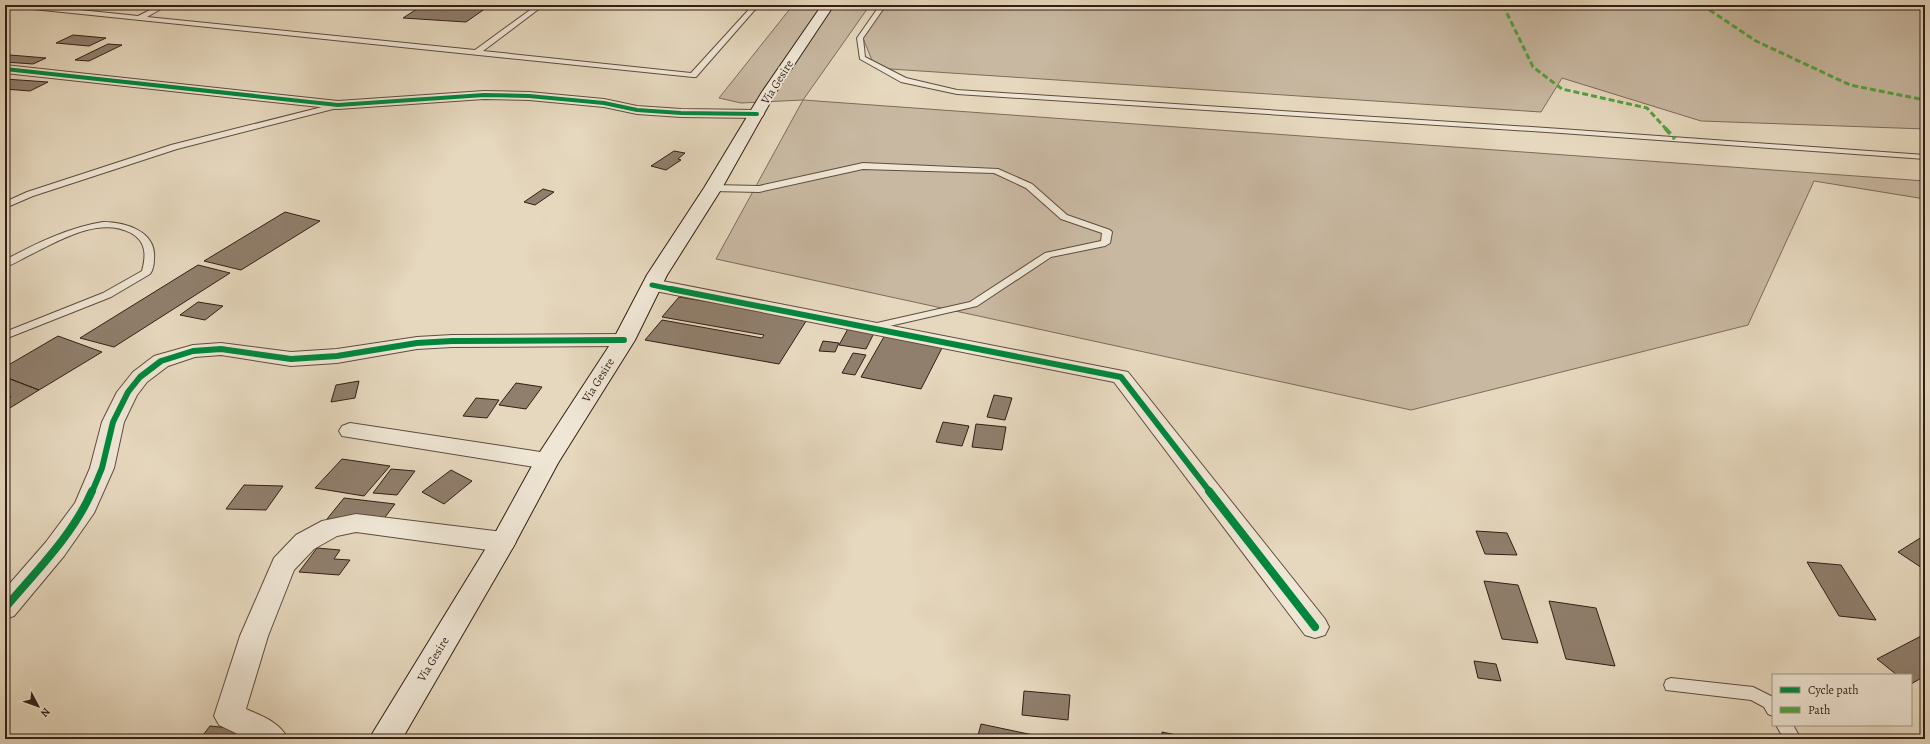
<svg xmlns="http://www.w3.org/2000/svg" width="1930" height="744" font-family="Alegreya,serif">
<rect width="100%" height="100%" fill="#e6d8be"/>
<filter id="stains"><feTurbulence type="fractalNoise" baseFrequency=".005" numOctaves="4"/><feColorMatrix values="0 0 0 0 .2 0 0 0 0 .09 0 0 0 0 .02 0 0 0 .5 -.17"/></filter>
<radialGradient id="worn" r=".72"><stop offset=".6" stop-color="#630" stop-opacity="0"/><stop offset="1" stop-color="#630" stop-opacity=".3"/></radialGradient>
<path fill="#c8b8a1" stroke="#7e6b5b" d="M793,5H870L803,100L1925,181V199L1814,181L1748,325L1411,410L716,259L803,100L741,103L719,98Z
M882,5H1925V129L1701,121L1562,78L1541,112L875,68L861,33Z"/>
<path fill="#907f6d" stroke="#331e15" d="M423,5H472L489,6L466,22L403,18Z
M73,35L106,38L89,46L56,43Z
M108,44L122,45L89,61L75,60Z
M10,55L46,58L33,64L5,62V57Z
M5,79L48,82L30,91L5,89Z
M674,151L685,153L678,159L681,160L666,170L651,166Z
M543,189L554,192L535,205L524,202Z
M285,212L320,221L241,270L204,261Z
M198,265L230,273L114,347L80,338Z
M679,297L808,318L779,364L645,340L662,320L762,338L764,335L662,317Z
M198,302L223,306L205,320L180,315Z
M849,327L875,331L866,349L839,345Z
M885,335L943,346L921,389L861,377Z
M58,336L102,352L39,390L5,377V367Z
M823,341L839,343L835,352L819,351Z
M853,353L866,355L855,375L842,373Z
M5,377L39,390L5,411V400L11,397L5,395Z
M359,381L355,398L331,402L336,385Z
M516,383L542,387L526,409L499,405Z
M994,395L1012,398L1005,420L987,417Z
M476,398L499,400L487,418L463,416Z
M943,422L969,426L962,446L936,442Z
M976,424L1006,427L1002,450L972,447Z
M342,459L390,466L364,496L315,488Z
M391,469L415,471L397,495L373,493Z
M451,470L472,481L444,504L422,492Z
M244,485L283,486L266,510L226,509Z
M344,498L395,504L379,525L327,519Z
M1476,531L1507,533L1517,555L1485,554Z
M1925,535V570L1898,552Z
M317,548L340,550L334,559L350,560L339,575L299,572Z
M1807,562L1841,565L1876,620L1839,616Z
M1484,581L1518,585L1538,643L1502,639Z
M1549,601L1596,608L1615,666L1566,659Z
M1925,634V676L1911,684V675H1897L1877,659Z
M1474,661L1496,664L1501,681L1478,678Z
M1024,691L1070,695L1068,720L1022,715Z
M981,724L1052,739H977Z
M210,726L248,730L242,739H200Z
M1162,732L1196,739H1162Z"/>
<g fill="none" stroke-linecap="round" stroke-linejoin="round">
<g stroke="#604c3f" stroke-width="2">
<path id="service" d="M32,5L138,16L160,5H168L147,17L475,50L537,5H544L483,51L691,73L753,5H759L696,77H693L33,9L30,7Z
M880,5H886L863,38L865,57L906,78L957,90L1561,129L1925,155V159L1561,133L957,94L901,82L860,59L857,38Z
M338,103H341V107L177,149L33,196L5,208V202L27,192L171,145Z
M863,163L998,169L1032,184L1067,215L1110,230L1112,232L1110,243L1105,246L1051,257L977,306L872,330L868,329L867,327L868,325L970,302L1045,253L1101,241L1102,233L1061,219L1026,188L994,173L863,169L759,192L713,191L709,188L713,185L759,186Z
M103,222C125,222 157,231 154,259C154,264 153,270 150,274L111,297L5,339V332L103,293L142,271C146,256 147,242 131,233C98,215 55,243 24,258C18,261 12,265 5,267V260C35,244 69,227 103,222Z
M1671,678L1753,687L1773,697V716L1768,714L1764,707L1751,700L1666,690L1664,685L1666,680Z
M1776,725H1793L1801,739H1784Z"/>
</g>
<g stroke="#604c3f" stroke-width="2">
<path id="minor" d="M5,65L338,101L484,91L529,92L604,99L637,106L681,109L757,110L762,111L764,114L762,117L757,118L681,117L637,114L604,107L529,100L484,99L338,109L5,73Z
M652,279L1128,372L1325,619L1329,627L1325,635L1315,638L1305,635L1114,382L645,289L643,285L645,281Z
M624,334L631,336L634,340L631,344L624,346L452,347L417,349L337,363L291,366L221,355L195,357L168,366L147,382L137,395L124,422L114,468L94,513L64,556L14,616L5,619V589L46,542L75,503L90,468L102,422L117,392L133,372L154,356L193,345L221,343L291,352L337,349L417,337L452,335Z
M350,423L547,453L555,455L559,461L555,467L547,469L342,436L339,431L342,426Z
M356,514L503,532L512,535L516,542L512,549L503,552L356,532L337,536L314,549L294,570L268,636L246,709C262,716 280,722 288,739H248L219,725L214,716L240,636L274,558L296,535L322,521Z"/>
</g>
<g stroke="#331e15" stroke-width="2">
<path id="secondary" d="M822,5H834L776,92L722,188L667,275L635,340L558,463L512,549L402,739H369L494,535L538,455L613,340L647,275L704,188L762,92Z"/>
</g>
<use href="#service" fill="#efe6d5" fill-rule="evenodd"/>
<use href="#minor" fill="#efe6d5" fill-rule="evenodd"/>
<use href="#secondary" fill="#efe6d5" fill-rule="evenodd"/>
<path stroke="#52a240" stroke-width="3" stroke-dasharray="6 3" stroke-linecap="butt" d="M1503,5L1533,67L1562,89L1647,108L1666,129
M1702,5L1756,41L1850,85L1925,100"/>
<path stroke="#52a240" stroke-width="4" stroke-dasharray="8 4" stroke-linecap="butt" d="M1665,128L1675,139"/>
<g stroke="#efe6d5" stroke-width="5.5">
<path id="cycleway-far3" d="M5,69L338,105L484,95L529,96L604,103L637,110L681,113L757,114"/>
</g>
<g stroke="#efe6d5" stroke-width="7">
<path id="cycleway-far2" d="M652,285L676,290"/>
</g>
<g stroke="#efe6d5" stroke-width="8">
<path id="cycleway-far1" d="M671,289L1121,377L1210,492
M92,492L102,468L113,422L128,392L140,377L161,361L193,351L221,349L291,359L337,356L417,343L452,341L624,340"/>
</g>
<g stroke="#efe6d5" stroke-width="10">
<path id="cycleway" d="M1209,491L1315,627
M5,608C36,571 73,535 92,491"/>
</g>
<use href="#cycleway-far3" stroke="#00873e" stroke-width="4"/>
<use href="#cycleway-far2" stroke="#00873e" stroke-width="5"/>
<use href="#cycleway-far1" stroke="#00873e" stroke-width="6"/>
<use href="#cycleway" stroke="#00873e" stroke-width="8"/>
</g>
<g text-anchor="middle" stroke-width="4" stroke-linejoin="round" paint-order="stroke">
<g font-size="12" fill="#331e15" stroke="#efe6d5">
<text transform="translate(777 82) rotate(-58)" y="4">Via Gesire</text>
<text transform="translate(598 380) rotate(-58)" y="4">Via Gesire</text>
<text transform="translate(433 659) rotate(-59)" y="4">Via Gesire</text>
</g>
</g>
<rect width="1930" height="744" fill="none" stroke="#e6d8be" stroke-width="20"/>
<rect x="6" y="6" width="1918" height="732" fill="none" stroke="#331e15" stroke-width="2"/>
<rect x="10" y="10" width="1910" height="724" fill="none" stroke="#331e15"/>
<rect x="1772" y="674" width="140" height="52" fill="#efe6d5" stroke="#a49688"/>
<rect x="1780" y="687" width="20" height="6" fill="#00873e" stroke="#a49688"/>
<text x="1808" y="694" font-size="12" fill="#331e15">Cycle path</text>
<rect x="1780" y="707" width="20" height="6" fill="#52a240" stroke="#a49688"/>
<text x="1808" y="714" font-size="12" fill="#331e15">Path</text>
<g transform="translate(38 706) rotate(131)" stroke="#efe6d5" stroke-width="3" paint-order="stroke">
<path d="M0-3L7 15L0 10L-7 15Z" fill="#331e15"/>
<text y="-6" font-size="11" font-weight="bold" text-anchor="middle" fill="#331e15">N</text>
</g>
<rect width="100%" height="100%" filter="url(#stains)"/>
<rect width="100%" height="100%" fill="url(#worn)"/>
</svg>
